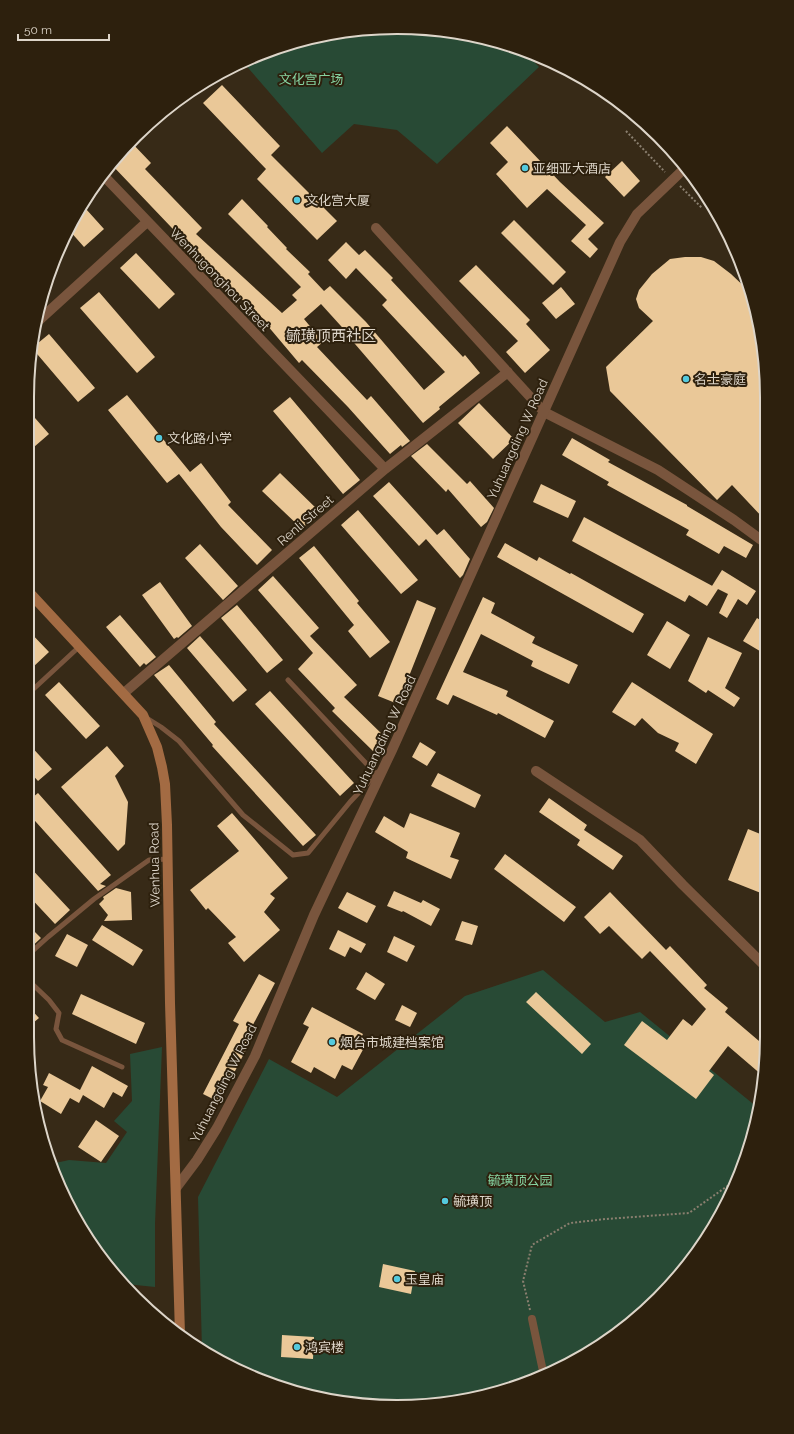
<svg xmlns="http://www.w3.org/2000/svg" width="794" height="1434" font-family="Raleway,'Noto Sans SC',sans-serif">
<rect width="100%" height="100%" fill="#372a17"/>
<path fill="#284a35" d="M373,28L446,30L516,47L522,49L539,67L437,164L397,130L354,124L322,153L243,62L301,40Z
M543,970L605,1022L640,1012L757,1107L747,1156L717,1222L641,1315L538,1379L421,1406L301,1394L202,1350L198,1197L269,1059L337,1097L465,996Z
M162,1047L155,1224V1287L126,1284L103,1262L51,1164L69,1160L106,1163L127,1132L114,1121L132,1101L130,1054Z"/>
<path fill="#eac898" d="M222,85L280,146L271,155L337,221L317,240L257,179L266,169L203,103Z
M507,126L560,182L604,223L588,239L598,249L590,258L571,241L586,225L547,189L527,208L496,174L508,162L490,143Z
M131,142L151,163L145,169L202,228L196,234L282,313L297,300L292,295L301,287L228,214L242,199L268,226L267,227L287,248L286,249L310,272L308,274L324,291L330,286L366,322L424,390L445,372L382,305L387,300L356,268L346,279L328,260L346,242L359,255L365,250L393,278L391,280L463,357L465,355L480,373L439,407L440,409L423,423L349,337L350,336L321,304L304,319L323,342L317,347L367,400L371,396L410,441L402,447L401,445L390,454L348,407L302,360L299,363L267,325L269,324L189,251L191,248L111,164L119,153Z
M622,161L640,181L624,197L605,177Z
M86,209L104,229L84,247L69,230L72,222Z
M514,220L566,272L553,285L501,233Z
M136,253L175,294L159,309L120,268Z
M685,257H701L714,261L731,274L751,293L764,349V519L732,485L717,500L610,391L606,367L653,321L639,308L636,299L639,290L652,274L670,259Z
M476,265L530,320L526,324L550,350L525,373L506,352L518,341L459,281Z
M561,287L575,304L556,319L542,303Z
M99,292L155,357L137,373L80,308Z
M49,334L95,388L78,402L32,348Z
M127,395L190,472L201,463L231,502L228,505L272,550L257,565L221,527L179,474L167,483L108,410Z
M290,397L360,480L343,494L273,411Z
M479,403L514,439L493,459L458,423Z
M28,410L49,434L34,447L28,440Z
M572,438L610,460L608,462L687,505V506L753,545L746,558L724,546L719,554L686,535L689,530L607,485L609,482L562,455Z
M427,444L467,484L470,481L494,508L487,522L481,527L448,489L446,492L411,456Z
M280,473L319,511L302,529L262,491Z
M389,482L437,535L444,529L470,559L463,575L460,578L426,539L419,546L373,496Z
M541,484L576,501L568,518L533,502Z
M358,510L418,580L401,594L341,525Z
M584,517L718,589L707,606L689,595L685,602L572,541Z
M505,543L537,561L539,557L570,574L571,573L644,614L633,633L497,557Z
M200,544L238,586L223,600L185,558Z
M314,546L359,601L357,603L390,642L370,658L348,631L354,625L299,558Z
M722,570L756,591L747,605L738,599L727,618L719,613L728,594L712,586Z
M273,576L319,628L310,636L357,685L344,697L386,738L373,751L332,711L335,708L298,669L313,653L258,590Z
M160,582L192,626L178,638L177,637L174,639L142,595Z
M483,597L495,603L491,613L535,637L532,643L578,665L569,684L531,666L533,661L481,634L463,672L508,691L506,696L554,721L545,738L498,713L497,715L453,695L448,705L436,699Z
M417,600L436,608L398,704L378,696Z
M237,605L283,660L267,673L221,618Z
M120,615L156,657L146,665L144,663L140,667L106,627Z
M757,618L765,623V654L743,641Z
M667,621L690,635L670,669L647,655Z
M27,629L49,652L32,668L27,663Z
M200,636L247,690L233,702L187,648Z
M708,637L742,653L725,688L740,698L734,707L708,690L706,693L688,681Z
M169,665L216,722L214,724L316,835L303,846L212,746L213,745L154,675Z
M59,682L100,726L86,739L45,695Z
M632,682L713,734L696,764L675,751L679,743L658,733L642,718L635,726L612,712Z
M270,691L354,783L340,796L255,704Z
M27,742L52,769L38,781L27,769Z
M420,742L436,752L427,766L412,757Z
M107,746L124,766L115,776L128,802L125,844L118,851L61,787Z
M438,773L481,795L475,808L431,786Z
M38,793L111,875L100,884L106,886L98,891L27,812V802Z
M549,798L587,825L584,830L623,856L613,870L577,845L580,840L539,812Z
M232,813L288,878L270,894L275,898L264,912L280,930L244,962L228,943L236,937L208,908L206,910L190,890L239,851L217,826Z
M410,813L460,833L450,857L459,860L451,879L406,858L408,852L375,832L384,816L404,828Z
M748,829L765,836L766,895L728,880Z
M505,854L576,907L564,922L494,869Z
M27,864L70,910L55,924L27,894Z
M116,888L131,892L132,920L104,921L108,915L99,904L104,899L103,897Z
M394,891L421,903L423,900L440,909L431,926L403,911L402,912L387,906Z
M347,892L376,906L367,923L338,908Z
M610,892L666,950L670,946L707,985L704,988L728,1008L725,1012L766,1047V1061L763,1076L728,1046L709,1071L714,1075L696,1099L624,1045L642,1021L667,1040L683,1019L692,1026L706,1009L650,951L642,959L609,926L600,934L584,917Z
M462,921L478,926L472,945L455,940Z
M27,924L41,938L27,951Z
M102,925L143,950L133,966L92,940Z
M338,930L366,944L361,953L350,947L345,957L329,949Z
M67,934L88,945L77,967L55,956Z
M394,936L415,946L407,962L387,952Z
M366,972L385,984L375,1000L356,989Z
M259,974L275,983L245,1040L250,1042L219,1102L203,1094L239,1024L233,1021Z
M536,992L591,1044L582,1054L526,1002Z
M81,994L145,1023L136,1044L72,1014Z
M27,1005L39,1018L27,1028Z
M402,1005L417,1013L410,1027L395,1020Z
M312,1007L363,1034L360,1040L366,1044L352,1070L342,1065L335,1079L314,1067L311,1073L291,1062L309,1027L303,1024Z
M92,1066L128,1086L122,1097L113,1092L104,1108L83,1095L79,1103L70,1098L61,1114L40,1101L48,1087L43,1085L49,1073L80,1090Z
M96,1120L119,1136L101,1162L78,1147Z
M383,1264L415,1271L411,1294L379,1287Z
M282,1335L314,1337L313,1359L281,1357Z"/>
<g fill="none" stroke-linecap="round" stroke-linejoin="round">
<path stroke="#8a7f6f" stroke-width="2" stroke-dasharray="2 2" stroke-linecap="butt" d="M626,131L665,172
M680,186L702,208
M530,1310L523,1281L532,1245L570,1223L606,1219L689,1213L736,1180"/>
<path stroke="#79553d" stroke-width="5" d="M288,680L376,774
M27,695L80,646
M145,717L161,727L179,741L243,815L293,855L308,853L350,802L378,772
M27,956L48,937L94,899L149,860L168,859
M27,979L49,1000L59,1013L56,1029L62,1040L122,1067"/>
<path stroke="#79553d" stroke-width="8" d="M532,1319L544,1376"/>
<path stroke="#79553d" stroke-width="10" d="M103,175L385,469
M376,228L544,412L658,470L734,520L764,542
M36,323L147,222
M124,693L385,469L508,372
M536,771L640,840L683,885L766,967"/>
<path stroke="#79553d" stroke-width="10" d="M176,1188L197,1160L217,1128L255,1056L314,915L392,750L620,242L637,214L685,168"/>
<path stroke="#a36b43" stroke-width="10" d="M28,591L143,715L157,747L162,767L165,784L167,825L170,1003L180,1334"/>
<path stroke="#c47b46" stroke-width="10" d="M642,123L675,155"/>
</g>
<g fill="#54cade" stroke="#2d200d" stroke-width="1.5">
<circle cx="525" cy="168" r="4"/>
<circle cx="297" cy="200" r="4"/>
<circle cx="686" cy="379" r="4"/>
<circle cx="159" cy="438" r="4"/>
<circle cx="332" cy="1042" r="4"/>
<circle cx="445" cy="1201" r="4"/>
<circle cx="397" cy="1279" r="4"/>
<circle cx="297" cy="1347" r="4"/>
</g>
<g text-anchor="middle" stroke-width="4" stroke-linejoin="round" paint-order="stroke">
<g font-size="13" fill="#86d4a2" stroke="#2d200d">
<text x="311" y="84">文化宫广场</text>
<text x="520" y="1185">毓璜顶公园</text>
</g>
<g font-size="13" fill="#ddd5c9" stroke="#2d200d" text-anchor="start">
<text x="533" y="173">亚细亚大酒店</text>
<text x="305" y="205">文化宫大厦</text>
<text x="694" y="384">名士豪庭</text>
<text x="167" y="443">文化路小学</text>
<text x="340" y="1047">烟台市城建档案馆</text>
<text x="453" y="1206">毓璜顶</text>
<text x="405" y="1284">玉皇庙</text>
<text x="305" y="1352">鸿宾楼</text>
</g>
<g font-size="13" fill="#ddd5c9" stroke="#2d200d">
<text transform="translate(220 279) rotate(46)" y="5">Wenhugonghou Street</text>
<text transform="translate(517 439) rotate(-66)" y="5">Yuhuangding W Road</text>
<text transform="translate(305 520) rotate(-41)" y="5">Renli Street</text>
<text transform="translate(384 735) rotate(-65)" y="5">Yuhuangding W Road</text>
<text transform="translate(154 865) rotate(-91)" y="5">Wenhua Road</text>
<text transform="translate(223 1083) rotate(-63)" y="5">Yuhuangding W Road</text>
</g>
<g font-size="15" fill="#ddd5c9" stroke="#2d200d">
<text x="331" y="341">毓璜顶西社区</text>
</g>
</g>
<path d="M0 0H794V1434H0ZM397 34H397A363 363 0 0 1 760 397V1037A363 363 0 0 1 397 1400H397A363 363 0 0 1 34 1037V397A363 363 0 0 1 397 34Z" fill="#2d200d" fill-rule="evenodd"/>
<path fill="none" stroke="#ddd5c9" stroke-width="2" d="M397 34H397A363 363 0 0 1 760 397V1037A363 363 0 0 1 397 1400H397A363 363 0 0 1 34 1037V397A363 363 0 0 1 397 34Z"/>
<path d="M18 34v6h91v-6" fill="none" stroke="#ddd5c9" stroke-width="2"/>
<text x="24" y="34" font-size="12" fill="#ddd5c9" stroke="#2d200d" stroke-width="3" paint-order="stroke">50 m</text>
</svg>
